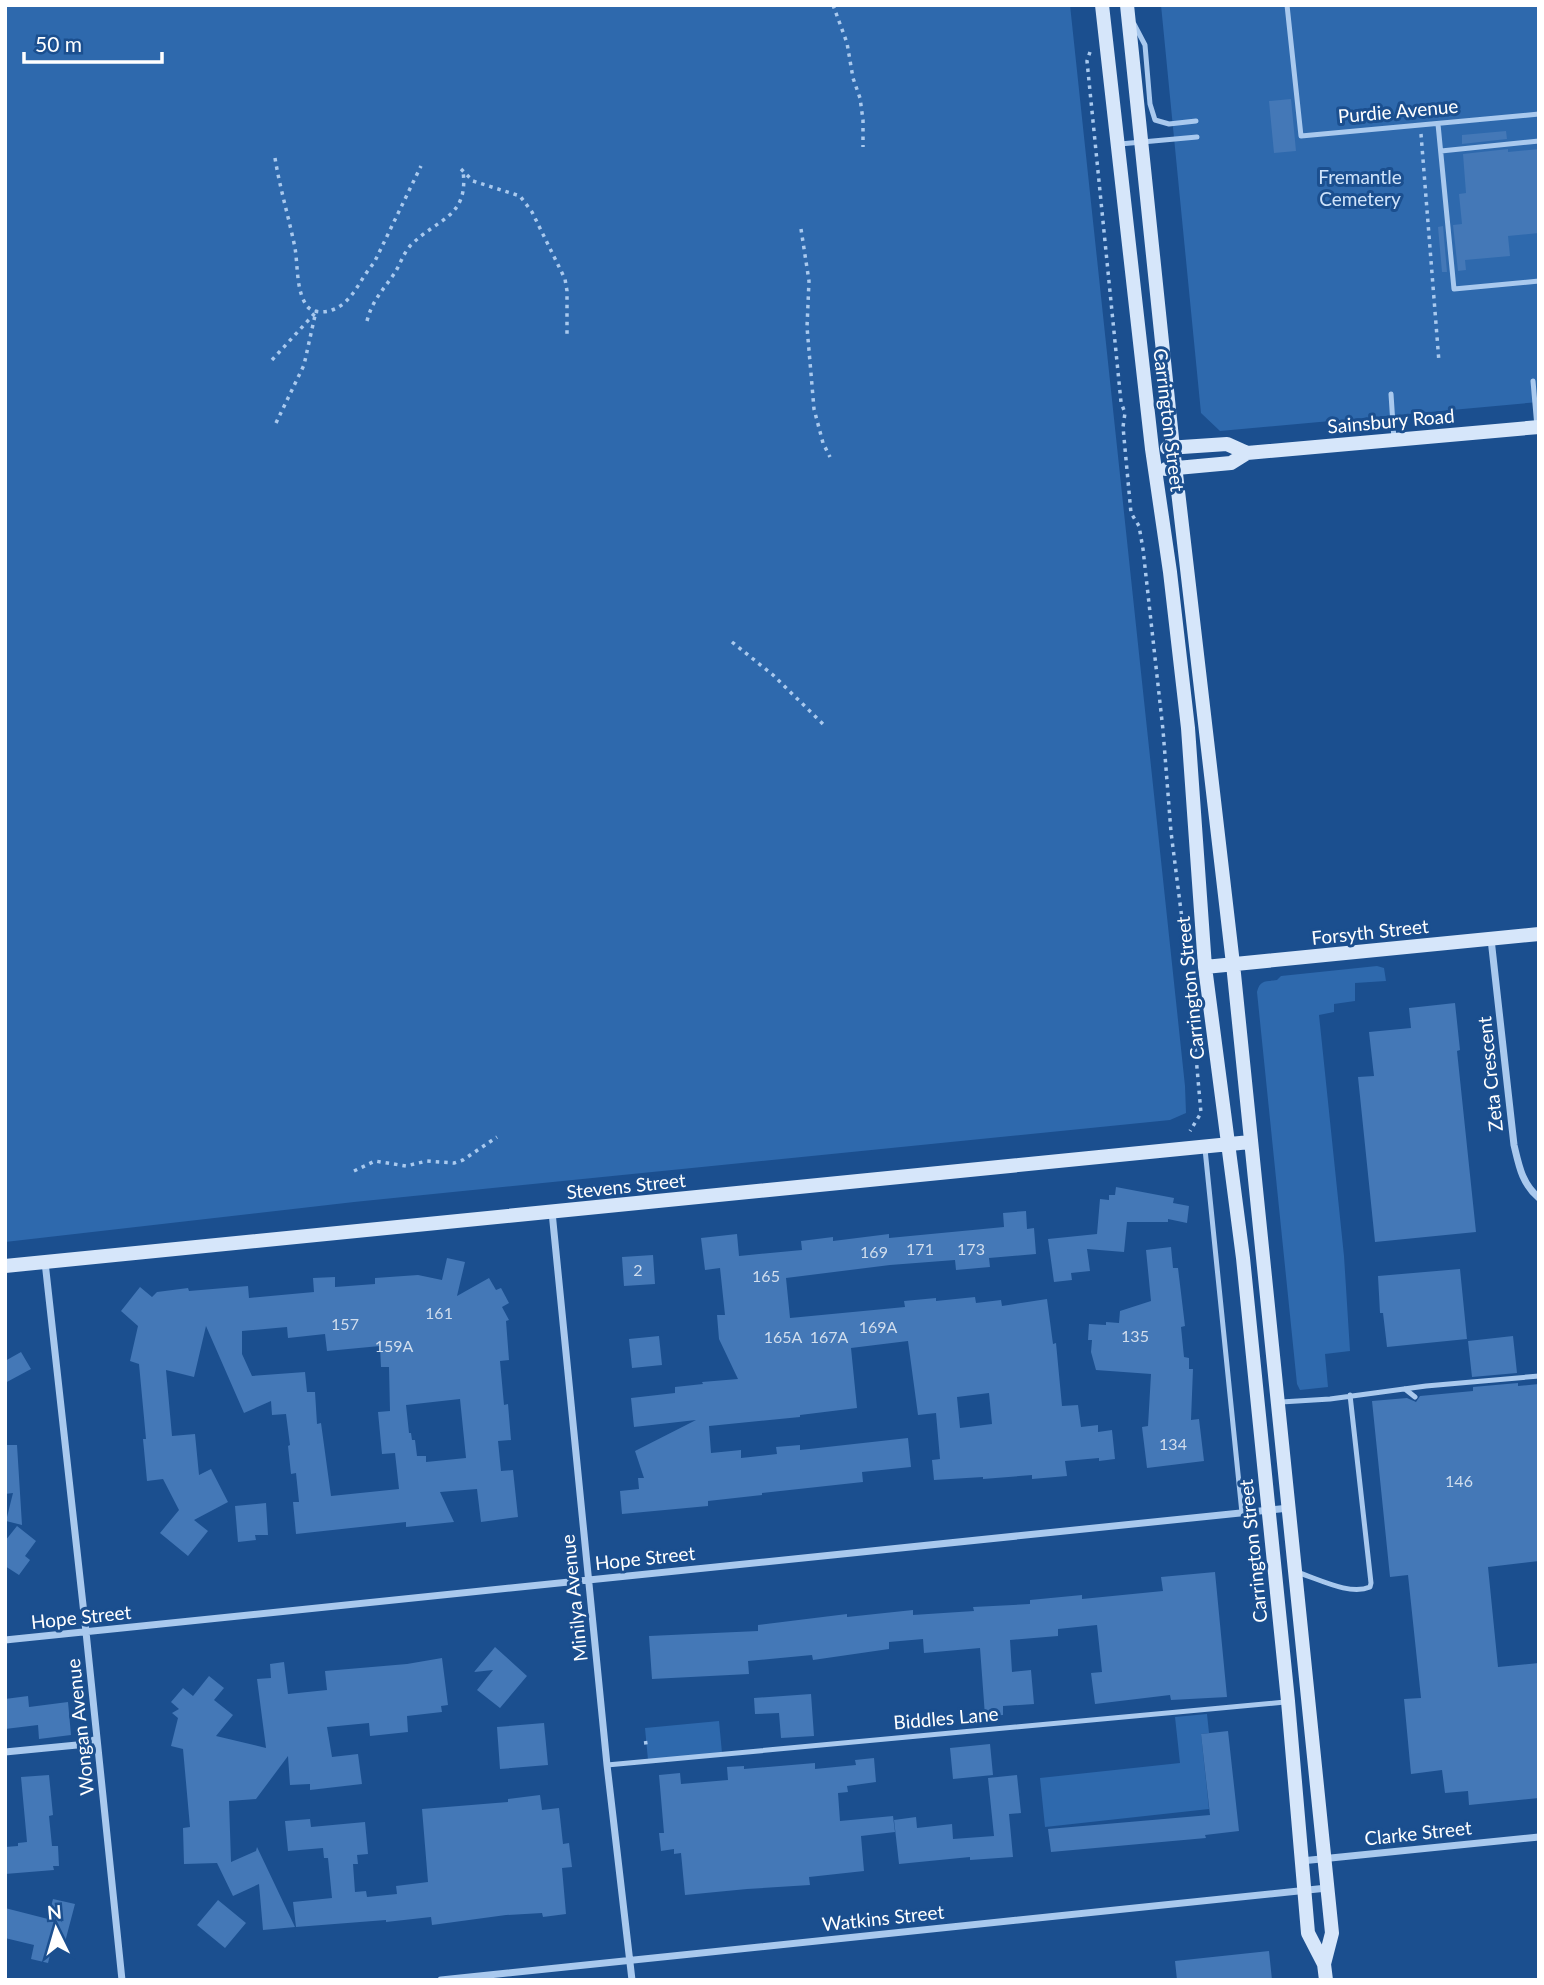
<svg xmlns="http://www.w3.org/2000/svg" width="1544" height="1985" font-family="Lato,sans-serif">
<rect width="100%" height="100%" fill="#1b4f8f"/>
<path fill="#2e69ad" d="M5,5H1070L1185,1086L1186,1113L1170,1120L354,1202L5,1242Z
M1161,5H1539V402L1220,431L1201,413Z
M1377,966L1384,968L1386,981L1355,983V1001L1334,1004V1012L1319,1015L1344,1256L1350,1351L1325,1354L1328,1387L1300,1390L1297,1384L1257,992C1260,979 1266,982 1277,980L1281,976Z
M1207,1714L1209,1733L1201,1734L1209,1809L1045,1827L1040,1778L1180,1763L1175,1717Z
M719,1721L722,1753L648,1760L645,1728Z"/>
<path fill="#4478b7" fill-rule="evenodd" d="M1291,99L1296,151L1274,153L1269,101Z
M1506,131L1507,139L1462,144V135Z
M1508,149V152L1539,149V233L1508,236L1510,256L1465,260L1466,270L1458,271L1453,225L1462,224L1459,194L1466,193L1463,154Z
M1443,226L1447,272H1442L1438,227Z
M1455,1003L1460,1050L1457,1051L1476,1232L1375,1242L1358,1077L1374,1076L1369,1032L1411,1028L1409,1008Z
M1116,1187L1174,1198L1173,1203L1189,1206L1187,1223L1168,1219V1222H1127L1124,1252L1087,1249L1090,1271L1071,1273L1072,1280L1054,1282L1048,1239L1097,1234L1100,1199L1109,1200V1195H1115Z
M1026,1211L1027,1229L1034,1228L1036,1254L989,1258L990,1267L956,1270L955,1260L890,1265L786,1278L790,1318L905,1307L904,1301L936,1298V1301L975,1297L976,1303L1001,1300L1002,1306L1047,1299L1053,1344L1056,1343L1062,1406L1078,1405L1081,1427L1098,1425V1432L1112,1430L1115,1459L1099,1461V1458L1065,1461L1067,1476L1032,1479V1475L983,1479V1477L934,1480L932,1460L940,1459L936,1413L918,1415L908,1341L851,1348L857,1408L800,1415V1417L709,1426L711,1453L741,1450V1458L777,1454L776,1447L800,1445V1450L908,1438L911,1467L862,1472L863,1482L762,1493V1495L708,1501V1506L622,1514L620,1491L639,1489L638,1478H644L635,1451L696,1420L634,1427L631,1398L675,1393V1387L703,1384L702,1382L738,1379L719,1339L717,1315H725L720,1268L705,1270L701,1238L737,1234L739,1256L802,1250L801,1241L833,1237V1241L889,1234V1238L1004,1227L1003,1213ZM989,1393L992,1424L960,1428L957,1397Z
M1171,1247L1173,1268H1178L1185,1326L1181,1327L1184,1357L1189,1358V1369H1193L1191,1420L1199,1419L1204,1461L1147,1468L1142,1427L1148,1426L1151,1374L1096,1370L1091,1352L1092,1340H1088L1089,1324L1106,1325V1322L1119,1323L1120,1311L1151,1301L1146,1250Z
M653,1255L655,1284L624,1286L622,1257Z
M447,1258L465,1262L457,1296L489,1278L496,1290L501,1288L509,1303L502,1307L509,1320L506,1321L509,1360L500,1361L504,1405L508,1404L511,1440L498,1441L501,1471L513,1470L518,1517L481,1522L477,1489L440,1492L454,1522L406,1527V1522L296,1534L293,1502H299L296,1473L291,1474L288,1446L290,1445L286,1414L272,1415L271,1401L244,1413L206,1326L194,1377L166,1370L172,1436L195,1434L199,1475L211,1469L228,1502L194,1520L208,1531L188,1556L160,1533L179,1510L163,1479L147,1481L143,1439H146L139,1364L130,1361L138,1326L121,1311L140,1287L152,1297L157,1292L188,1288L189,1291L248,1286L249,1298L314,1292L313,1278L335,1277V1287L375,1284V1278L418,1275L442,1280ZM287,1327L288,1338L325,1334L327,1351L380,1346L381,1367H389L390,1411L378,1412L382,1454L395,1453L399,1489L331,1496L321,1423L317,1424L315,1392H307L305,1372L252,1376L242,1354V1331ZM460,1399L466,1458L426,1462V1456H417L415,1440H412L411,1433H409L406,1405Z
M1460,1269L1467,1339L1387,1347L1383,1313H1380L1378,1276Z
M659,1336L662,1365L632,1368L629,1339Z
M1513,1336L1517,1373L1472,1377L1468,1341Z
M21,1352L31,1369L5,1383V1361Z
M1518,1383V1386L1539,1384V1561L1488,1567L1498,1667L1539,1663V1798L1469,1805L1468,1791L1445,1793L1442,1770L1411,1774L1404,1699L1421,1698L1408,1575L1390,1577L1372,1401L1407,1398L1416,1402L1420,1396L1473,1391V1387Z
M5,1445H17L22,1525L6,1521L13,1493L5,1494Z
M266,1503L268,1535H255L256,1540L238,1542L235,1506Z
M17,1526L36,1541L25,1556L30,1560L19,1575L5,1566V1541Z
M1215,1572L1227,1697L1171,1700L1170,1695L1095,1704L1091,1673L1102,1672L1097,1625L1058,1629V1636L1010,1640L1012,1672L1031,1670L1034,1704L1003,1706V1715L985,1716L980,1648L924,1653L923,1639L889,1642V1649L813,1660L812,1655L748,1661L749,1674L652,1679L649,1636L758,1631V1625L847,1614V1617L913,1610V1615L974,1611L973,1607L1030,1604V1600L1082,1595V1599L1163,1591L1161,1577Z
M495,1647L527,1676L500,1708L477,1690L493,1670L474,1672Z
M442,1658L448,1705L441,1706L442,1712L407,1716L408,1732L370,1736L369,1723L327,1727L332,1757L358,1754L362,1784L310,1790V1784L290,1785L288,1756L256,1799L229,1801L231,1862L256,1851L257,1847L295,1927L263,1930L259,1884L233,1896L217,1863L184,1864L183,1828L190,1827L183,1749L171,1746L178,1718L172,1713L179,1709L171,1702L183,1688L193,1696L209,1676L224,1688L214,1700L233,1715L216,1736L266,1748L257,1679L271,1678L270,1664L284,1662L288,1694L327,1690L325,1671L407,1664Z
M811,1694L814,1736L781,1738L779,1713L755,1714L754,1698Z
M28,1696L29,1707L68,1702L71,1735L39,1739L38,1725L5,1729V1699Z
M544,1723L548,1765L500,1769L497,1727Z
M1228,1731L1239,1831L1205,1835L1206,1838L1051,1852L1048,1829L1210,1815L1201,1734Z
M990,1744L993,1775L953,1779L950,1748Z
M874,1758L876,1782L847,1786L848,1792L838,1793L840,1821L893,1816L895,1832L861,1836L864,1871L809,1877L810,1885L747,1889L685,1895L681,1853L674,1854V1849L661,1851L659,1833H664L659,1775L680,1773L681,1784L728,1780L727,1767L744,1766V1769L815,1763V1769L856,1765L855,1760Z
M49,1775L53,1815L49,1816L52,1846H58L59,1866H53L54,1870L5,1874V1847L18,1846V1843L27,1842L21,1777Z
M1017,1775L1021,1813L1009,1814L1013,1857L970,1860V1857L899,1864L894,1820L916,1817L917,1828L952,1824L953,1839L994,1836L988,1778Z
M540,1795L542,1810L559,1808L563,1844L569,1843L572,1867L562,1868L566,1914L543,1917L542,1913L506,1915L432,1925L431,1917L386,1922V1920L296,1927L293,1902L332,1898L328,1858H324L323,1848L288,1851L285,1821L310,1819L311,1827L365,1822L368,1854L357,1855L358,1864H353L355,1892L366,1891L367,1897L397,1894L396,1886L428,1882L422,1809L508,1802V1799Z
M53,1899L75,1904L65,1942L54,1939L48,1963L31,1959L34,1945L5,1938V1908L48,1919Z
M218,1900L246,1923L225,1948L197,1925Z
M1269,1951L1272,1980H1177L1175,1961Z"/>
<g fill="none" stroke-linecap="round" stroke-linejoin="round">
<path stroke="#a9c9ee" stroke-width="3.5" stroke-dasharray="3.5 5" stroke-linecap="butt" d="M833,5L847,43L853,78L860,98L863,120V147
M1090,52L1087,61L1121,402L1125,413L1123,427L1131,513L1139,526L1143,549L1163,730L1171,832L1185,943
M1421,134L1439,362
M275,158C280,189 289,218 295,248C298,266 296,291 307,306C312,313 325,313 332,310C353,303 360,278 374,263L421,166
M461,169L473,181L520,196L532,212L565,279L567,291V337
M801,229L809,281L807,327L814,409L823,443L830,457
M367,321C372,301 383,290 394,274C400,265 403,254 410,246C437,218 469,218 463,171
M272,360L315,313
M276,423L304,365L316,311
M732,642L773,675L826,727
M1190,989L1201,1113L1190,1131
M354,1171L375,1161L406,1166L427,1161L454,1163L463,1160L497,1137
M644,1743L651,1742"/>
<path stroke="#a9c9ee" stroke-width="5" d="M1287,5L1301,136L1539,114
M1134,24L1145,45L1150,104L1155,120L1169,124L1196,121
M1438,124L1454,289L1539,281
M1120,144L1197,137
M1441,151L1539,141
M1533,381L1537,427
M1391,394L1394,440
M1205,1149L1242,1513
M1405,1389L1415,1397
M1281,1402L1330,1399L1426,1386L1539,1376
M1296,1572C1317,1578 1349,1596 1370,1587L1371,1583L1350,1395
M607,1765L1285,1702"/>
<path stroke="#a9c9ee" stroke-width="7" d="M1491,939L1514,1145C1519,1166 1522,1184 1539,1198
M552,1212L607,1765L632,1980
M45,1262L86,1632L122,1980
M5,1640L1289,1508
M5,1752L77,1745L97,1739
M1301,1861L1539,1837
M441,1980L1327,1888"/>
<path stroke="#d6e6fa" stroke-width="14" d="M1102,5L1152,449L1170,572L1188,728L1205,967L1243,1258L1288,1701L1308,1933L1324,1964
M1127,5L1173,448L1233,964L1332,1933L1324,1964L1326,1980
M1167,448L1227,444L1247,453
M1166,469L1231,463L1247,453L1539,427
M1205,967L1539,934
M5,1266L1250,1142"/>
</g>
<g text-anchor="middle" stroke-width="6" stroke-linejoin="round" paint-order="stroke">
<g font-size="16" fill="#d0dded">
<text x="920" y="1255">171</text>
<text x="971" y="1255">173</text>
<text x="874" y="1258">169</text>
<text x="638" y="1276">2</text>
<text x="766" y="1282">165</text>
<text x="439" y="1319">161</text>
<text x="345" y="1330">157</text>
<text x="878" y="1333">169A</text>
<text x="1135" y="1342">135</text>
<text x="783" y="1343">165A</text>
<text x="829" y="1343">167A</text>
<text x="394" y="1352">159A</text>
<text x="1173" y="1450">134</text>
<text x="1459" y="1487">146</text>
</g>
<g font-size="19" fill="#fff" stroke="#1b4f8f">
<text transform="translate(1398 111) rotate(-5)" y="7">Purdie Avenue</text>
<text transform="translate(1169 420) rotate(83)" y="7">Carrington Street</text>
<text transform="translate(1391 421) rotate(-5)" y="7">Sainsbury Road</text>
<text transform="translate(1370 932) rotate(-6)" y="7">Forsyth Street</text>
<text transform="translate(1190 988) rotate(-96)" y="7">Carrington Street</text>
<text transform="translate(1490 1074) rotate(-96)" y="7">Zeta Crescent</text>
<text transform="translate(626 1186) rotate(-6)" y="7">Stevens Street</text>
<text transform="translate(1253 1551) rotate(-96)" y="7">Carrington Street</text>
<text transform="translate(645 1558) rotate(-6)" y="7">Hope Street</text>
<text transform="translate(574 1598) rotate(-96)" y="7">Minilya Avenue</text>
<text transform="translate(81 1617) rotate(-6)" y="7">Hope Street</text>
<text transform="translate(946 1718) rotate(-5)" y="7">Biddles Lane</text>
<text transform="translate(80 1727) rotate(-96)" y="7">Wongan Avenue</text>
<text transform="translate(1418 1833) rotate(-6)" y="7">Clarke Street</text>
<text transform="translate(883 1918) rotate(-6)" y="7">Watkins Street</text>
</g>
<g font-size="19" fill="#cfe3fa" stroke="#1b4f8f">
<text x="1360" y="184">Fremantle<tspan x="1360" dy="22">Cemetery</tspan></text>
</g>
</g>
<rect width="1544" height="1985" fill="none" stroke="#ffffff" stroke-width="14"/>
<g transform="translate(56 1929) rotate(355)" stroke="#1b4f8f" stroke-width="5" paint-order="stroke">
<path d="M0-5L12 26L0 18L-12 26Z" fill="#ffffff"/>
<text y="-10" font-size="19" font-weight="bold" text-anchor="middle" fill="#ffffff">N</text>
</g>
<path d="M24 52v10h138v-10" fill="none" stroke="#ffffff" stroke-width="3.5"/>
<text x="35" y="52" font-size="21" fill="#ffffff" stroke="#1b4f8f" stroke-width="5" paint-order="stroke">50 m</text>
</svg>
